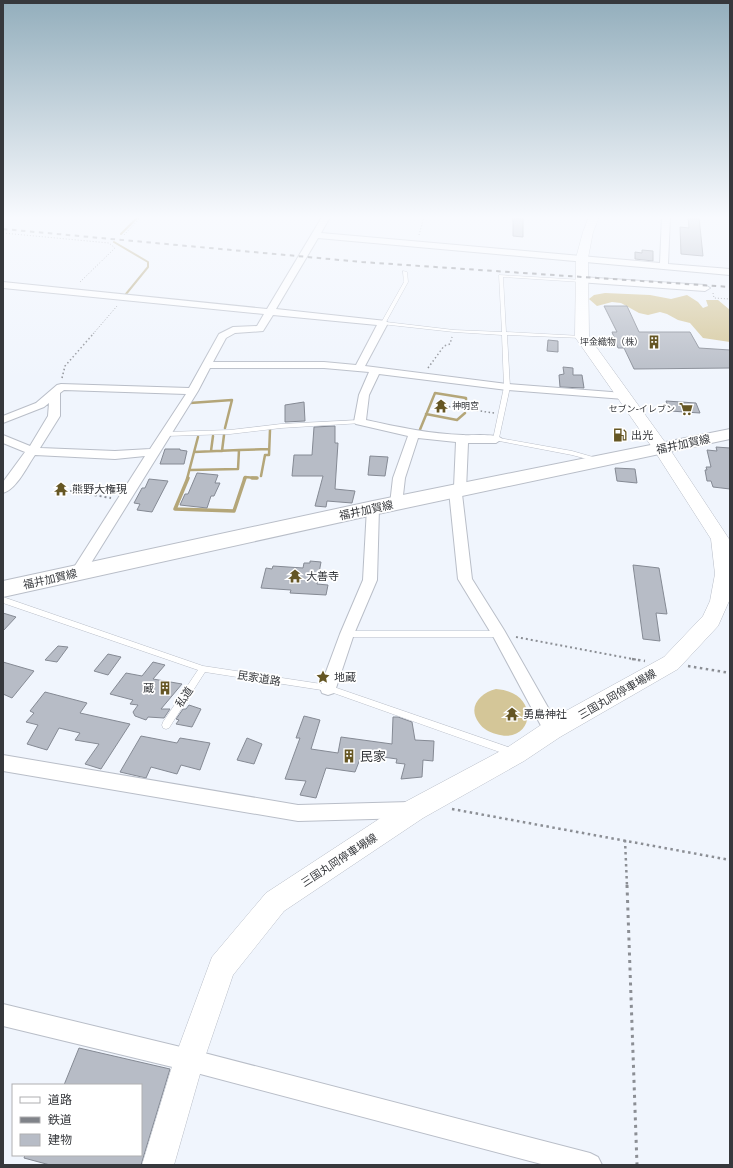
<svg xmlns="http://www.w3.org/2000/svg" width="733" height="1168" font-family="'IBM Plex Sans','Noto Sans JP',sans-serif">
<rect width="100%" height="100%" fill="#f0f5fd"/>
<path fill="#d4c698" d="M605,293L650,295L671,299L687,295L698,302L703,308L708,306L706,300H718L730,310V342L703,338L690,323L678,320L667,314L660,312L648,315L639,313L621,303L612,302L597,306L589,299L594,295Z
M496,689C542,692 534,746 496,734C489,732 483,729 479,723C467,707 480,693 496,689Z"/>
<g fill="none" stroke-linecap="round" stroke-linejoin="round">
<path stroke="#b4a679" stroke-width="2" d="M121,234L138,217
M114,242L148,262V267L126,294"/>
<path stroke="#b4a679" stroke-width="2.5" d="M190,403L232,400L225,428
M426,414L457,420L465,413
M417,432H419L435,393L466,398V406
M239,450L269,449
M211,451L213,436
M222,451L224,435
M190,470L238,469L239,450L194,452
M261,476L265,455H269L270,430
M187,479L198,437
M244,479L245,477L257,478"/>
<path stroke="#b4a679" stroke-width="3.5" d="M188,478L175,509L234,511L245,478
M252,478H257"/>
</g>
<path fill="#b7bcc6" stroke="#858a94" d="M688,217H699L703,256L681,254L680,227L689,228Z
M513,218L523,219V237L513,236Z
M642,250L653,251V261L635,259V252L642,253Z
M604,306H627L639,332H690L699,348L730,350V368L634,369L624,348H618L612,332H617Z
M548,340L558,341V352L547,351Z
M563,367L573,368V375H582L584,388L560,387L559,375L564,374Z
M666,401L696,403L700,413L670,411Z
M304,402L305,421L285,422V405Z
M335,426V443H338L335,489L355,491L352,503L327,501L326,507L315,506L323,476H292L294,455H312L314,427Z
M716,447L730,448V489L713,487L711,481H707L705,470H707L706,467H711L707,450L717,451Z
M165,449H180V450L187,451L184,464H160Z
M370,456L388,457L385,476L368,475Z
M615,468L635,469L637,483L617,481Z
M197,473L218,475L215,483H220L214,496H211L207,508L180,505L185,494H188Z
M149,479L168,481L152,512L137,510L140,504L134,503L142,488H145Z
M310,561L321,562L317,584L328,585L326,595L290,593L291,590L261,588L266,568L272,569L273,566L303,568L304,563H310Z
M633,565L659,568L667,614L656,613L660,641L643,639Z
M3,613L16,617L3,631Z
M58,646L68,647L57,662L45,660Z
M108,654L121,657L108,675L94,671Z
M3,662L34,671L12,698L3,694Z
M153,662L165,665L153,679L182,684L161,709H170L164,718L148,717L146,720L135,716L133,712L138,705L130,704L133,700L110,694L126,673L142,676Z
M45,692L87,703L80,713L130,724L101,769L85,764L99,744L75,740L80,733L59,728L47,750L27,744L38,725L26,722L34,713L30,711Z
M189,705L201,709L192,727L176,724L179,720L176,719L183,709H186Z
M304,716L320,720L311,749L338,753L341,737L392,744L393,717H398L412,722L415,740L434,741L433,761L423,760L422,777L401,779L405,764L396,763L397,759L362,754L355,772L326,768L316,798L300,795L306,781L285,779L300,738H296Z
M141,736L177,743L180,738L210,743L200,770L181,765L177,774L151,767L146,778L120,772Z
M247,738L262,744L254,764L237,760Z
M79,1048L170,1069L141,1165H50L24,1158L25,1155H141V1085H64Z"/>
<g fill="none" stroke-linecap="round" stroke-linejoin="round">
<g stroke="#b9bec8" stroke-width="1">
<path id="service" d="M403,271L407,272L408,282L386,322L454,330L502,332L499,275L583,280V281L581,282L503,277L506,332L582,336L584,337L582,338L507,335L510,387L499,438L572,451L600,459V461L598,462L572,455L494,440L493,439L504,387L502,335L454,332L381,324V323L404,282Z
M360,420L363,422L362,423L281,428L230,434L166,436L163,434L166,432L230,430L281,424Z
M3,597L203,666L328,685L511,748L514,749L515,752L514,755L511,756L328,691L205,672L169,728L166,729L163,728L162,725L163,722L198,670L3,603Z
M347,631H499L502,632L503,634L502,636L499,637H347L344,636L343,634L344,632Z"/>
</g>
<g stroke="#b9bec8" stroke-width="2">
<path id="minor" d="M322,217H330L321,233L660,263L662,217H670L668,264L730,269V275L318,238L276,309L386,321L388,323L365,366L507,384L624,393L629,396L624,399L507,390L379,374L369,395L366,420C398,427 430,434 463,435C471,436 497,433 502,439L496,443H468L466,490L462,494L472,579L504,630L558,725L560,730L558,735L552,737L546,735L494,638L458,579L449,491L454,487L456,442L418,438L405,478L402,504L400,507H392L390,504L393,478L408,436L356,424L354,422L359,395L369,372L324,368H210L198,391L83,576L78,577L73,576L71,572L145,456L115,459L35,455C27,466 17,489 3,493V482L25,452L3,443V435L30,446L48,416L49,403L44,407L3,423V416L36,403L57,385L61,384L189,388L219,334L233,327L257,326L264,314L3,288V282L267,309ZM273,315L377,325L356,365L324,362H213L226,338L235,333L263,331ZM64,390L186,394L150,449L115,451L40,448L60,416V393Z
M581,277L705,285L710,288L705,291L578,282V278Z
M373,504L377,505L379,508L377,580L354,634L336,688L334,693L328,695L322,693L320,688L340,634L363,580L367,508L369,505Z
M3,755L298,805L410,802L416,804L419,810L416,816L410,818L298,821L3,771Z
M3,1004L189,1049L590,1153L598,1157L602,1165H545L189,1071L3,1026Z"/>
</g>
<g stroke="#b9bec8" stroke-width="1">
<path id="secondary" d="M589,217H599L593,232L588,258L589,337L667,445L729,539L730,599L718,626L678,669L560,737L524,761L423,818L284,911L233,975L204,1060L174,1165H142L174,1060L212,957L266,893L405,802L508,747L544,723L664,657L703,616L710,601L715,574L711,539L654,450L575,337L576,258L583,232Z"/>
</g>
<g stroke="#b9bec8" stroke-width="2">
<path id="primary" d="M730,429V439L373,515L3,597V581L373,501Z"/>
</g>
<path stroke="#8b8e94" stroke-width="1" stroke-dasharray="1 2" stroke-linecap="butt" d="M3,233L109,243L115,248L79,283
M124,235L141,217
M419,235L424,217
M713,293L714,298L730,299
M93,334L117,306"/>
<path stroke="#8b8e94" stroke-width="1.5" stroke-dasharray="1.5 2.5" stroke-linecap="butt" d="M428,368L444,346L450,344L452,337
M62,378L65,366L94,333
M445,406L494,413"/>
<path stroke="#8b8e94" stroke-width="2" stroke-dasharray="2 3" stroke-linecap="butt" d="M70,491L111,498
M516,637L638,660"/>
<path stroke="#8b8e94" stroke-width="2.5" stroke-dasharray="2.5 3.5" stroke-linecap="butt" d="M632,659L645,661
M688,666L730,673
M452,809L730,860
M625,840L627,886"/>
<path stroke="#8b8e94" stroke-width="3" stroke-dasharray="3 4.5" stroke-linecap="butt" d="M627,885L637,1165"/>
<use href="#service" fill="#fff" fill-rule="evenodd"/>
<use href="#minor" fill="#fff" fill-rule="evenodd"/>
<use href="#secondary" fill="#fff" fill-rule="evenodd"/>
<use href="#primary" fill="#fff" fill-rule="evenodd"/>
<path stroke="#808389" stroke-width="2" stroke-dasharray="4.5 4.5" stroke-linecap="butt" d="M3,229L362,262L730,287"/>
</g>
<linearGradient id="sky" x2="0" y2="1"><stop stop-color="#93aebc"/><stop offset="0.57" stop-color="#f8fafe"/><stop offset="1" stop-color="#f8fafe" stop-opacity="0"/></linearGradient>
<rect width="733" height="381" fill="url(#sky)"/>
<defs>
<g id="building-bare" transform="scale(1.08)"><path d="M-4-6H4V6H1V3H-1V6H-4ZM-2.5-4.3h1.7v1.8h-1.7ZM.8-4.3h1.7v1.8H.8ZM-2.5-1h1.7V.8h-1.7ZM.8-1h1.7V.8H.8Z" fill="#655623" stroke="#fff" stroke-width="2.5" paint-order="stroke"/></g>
<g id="temple-bare" transform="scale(1.08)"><path d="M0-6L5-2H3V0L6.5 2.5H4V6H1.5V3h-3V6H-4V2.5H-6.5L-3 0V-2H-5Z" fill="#655623" stroke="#fff" stroke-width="2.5" paint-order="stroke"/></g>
<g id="supermarket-bare" transform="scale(1.08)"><path d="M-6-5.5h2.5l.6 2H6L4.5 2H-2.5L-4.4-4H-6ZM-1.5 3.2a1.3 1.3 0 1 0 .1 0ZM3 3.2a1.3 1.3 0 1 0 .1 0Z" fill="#655623" stroke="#fff" stroke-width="2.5" paint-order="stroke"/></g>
<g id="fuel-bare" transform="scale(1.08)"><path d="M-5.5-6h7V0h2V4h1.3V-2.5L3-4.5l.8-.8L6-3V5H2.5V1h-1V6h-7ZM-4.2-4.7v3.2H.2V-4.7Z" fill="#655623" stroke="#fff" stroke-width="2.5" paint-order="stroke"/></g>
<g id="sight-bare" transform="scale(1.08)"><path d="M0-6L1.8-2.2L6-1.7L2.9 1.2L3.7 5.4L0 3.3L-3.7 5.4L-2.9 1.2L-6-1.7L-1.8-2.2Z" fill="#655623" stroke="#fff" stroke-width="2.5" paint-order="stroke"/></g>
</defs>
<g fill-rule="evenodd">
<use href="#building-bare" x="654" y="342"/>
<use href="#temple-bare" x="441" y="406"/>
<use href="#supermarket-bare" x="686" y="409"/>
<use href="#fuel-bare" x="620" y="435"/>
<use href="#temple-bare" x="61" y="489"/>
<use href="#temple-bare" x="295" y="576"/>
<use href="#sight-bare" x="323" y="677"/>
<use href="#building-bare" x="165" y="688"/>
<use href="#temple-bare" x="512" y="714"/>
<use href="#building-bare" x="349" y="756"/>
</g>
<g text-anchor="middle" stroke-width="3.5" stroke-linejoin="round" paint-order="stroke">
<g font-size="9" fill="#36383c" stroke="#fff" text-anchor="end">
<text x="643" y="345">坪金織物（株）</text>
<text x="452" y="409" text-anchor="start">神明宮</text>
<text x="675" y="412">セブン-イレブン</text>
</g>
<g font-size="11" fill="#36383c" stroke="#fff" text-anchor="start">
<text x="631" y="439">出光</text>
<text x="72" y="493">熊野大権現</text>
<text x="306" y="580">大善寺</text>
<text x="334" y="681">地蔵</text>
<text x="154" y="692" text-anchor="end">蔵</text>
<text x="523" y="718">勇島神社</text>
</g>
<g font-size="11" fill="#36383c" stroke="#fff">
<text transform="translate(683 444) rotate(-12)" y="4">福井加賀線</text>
<text transform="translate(366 510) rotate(-12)" y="4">福井加賀線</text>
<text transform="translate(50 579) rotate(-13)" y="4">福井加賀線</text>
<text transform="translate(259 678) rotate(9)" y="4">民家道路</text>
<text transform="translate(617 694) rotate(-30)" y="4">三国丸岡停車場線</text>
<text transform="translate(184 697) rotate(-56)" y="4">私道</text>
<text transform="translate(339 860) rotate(-33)" y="4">三国丸岡停車場線</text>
</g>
<g font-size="13" fill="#36383c" stroke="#fff" text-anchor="start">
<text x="360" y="761">民家</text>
</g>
</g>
<rect width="733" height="1168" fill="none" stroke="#36383c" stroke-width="8"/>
<rect x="12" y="1084" width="130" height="72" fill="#ffffff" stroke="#afafb1"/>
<rect x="20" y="1097" width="20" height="6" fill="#ffffff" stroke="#afafb1"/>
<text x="48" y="1104" font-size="12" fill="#36383c">道路</text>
<rect x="20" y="1117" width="20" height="6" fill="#808389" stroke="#afafb1"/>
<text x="48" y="1124" font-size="12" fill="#36383c">鉄道</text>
<rect x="20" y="1134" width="20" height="12" fill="#b7bcc6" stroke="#afafb1"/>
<text x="48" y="1144" font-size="12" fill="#36383c">建物</text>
</svg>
